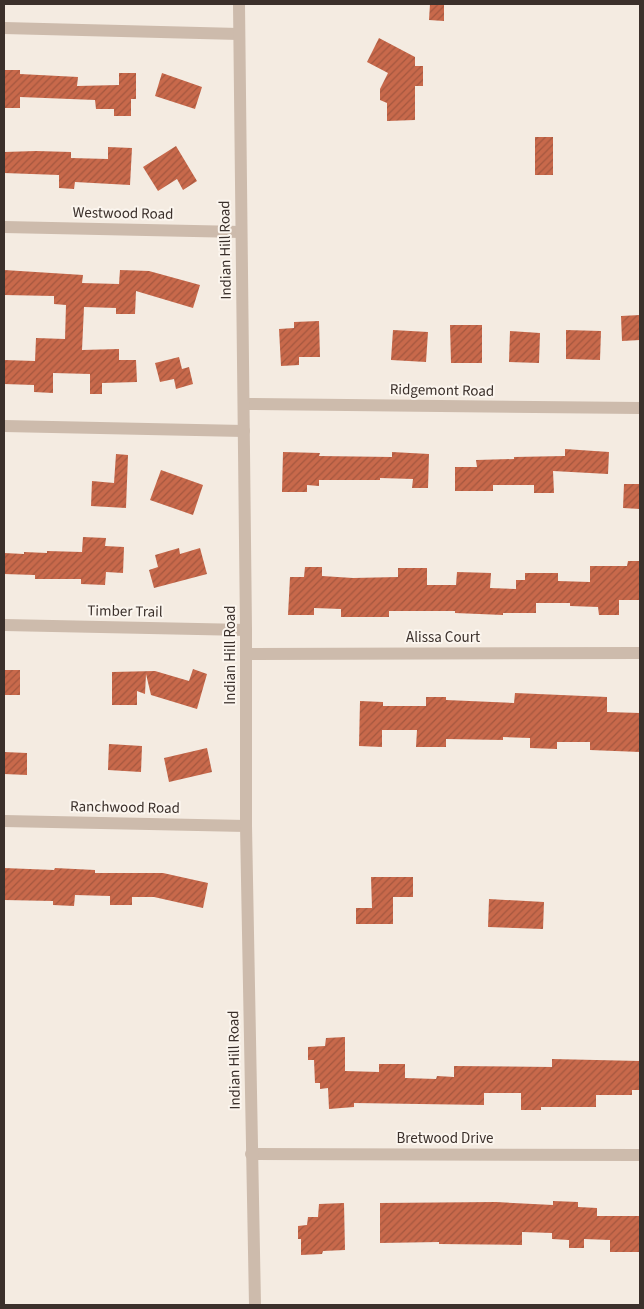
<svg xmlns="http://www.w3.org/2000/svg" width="644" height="1309" font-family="'Source Sans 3',sans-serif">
<defs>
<pattern id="building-hatch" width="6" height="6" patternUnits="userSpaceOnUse" patternTransform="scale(1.25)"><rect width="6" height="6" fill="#c8694b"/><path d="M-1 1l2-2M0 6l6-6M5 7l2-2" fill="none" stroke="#a4573f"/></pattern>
</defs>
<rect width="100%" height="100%" fill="#f4ebe1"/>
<path fill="url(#building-hatch)" d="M430,4H444V21L429,20Z
M379,38L415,57V66H423V86H415V120L387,121V103L380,100V89L388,73L367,62Z
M5,70H20V74L78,77L77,86L119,85V73H136V99H131V116H114V109H96L95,100L20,97V108H4Z
M162,73L202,87L195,109L155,96Z
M535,137H553V175H535Z
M176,146L197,181L183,190L177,179L158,191L143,167Z
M108,147L132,148L130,185L75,182L74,189L59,188V175L4,173V152L36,151L71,152V158L108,159Z
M4,270L83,275L82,283L119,284L120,270L149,271L200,285L193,308L136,291L135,314H116V308L84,307L82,350L119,349V360H136L137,382L102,383V394H90V374L53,373V393L34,392V385L4,384V360L35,361L36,338L65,339L66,305L54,304V296L4,295Z
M640,315V340L622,341L621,316Z
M319,321L320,357H299V365L281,366L279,329L294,328V322Z
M450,325H482V363H451Z
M393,330L428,332L426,362L391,360Z
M566,330L601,331L600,360L566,359Z
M510,331L540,333L539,363L509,362Z
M179,357L182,369L189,367L193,384L176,389L174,379L160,382L155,363Z
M565,449L609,452L608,474L553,471L554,493H534V485H493V491H455V467H477L476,460L514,459V457L565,456Z
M283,452L320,453L319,456L392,457V452L429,454L428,488H412L413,479L380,478V480H319V486L307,485V492H282Z
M116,454L128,455L126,508L91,506L92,481L114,483Z
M161,470L203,485L193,515L150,500Z
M624,484H640V509L623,508Z
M83,537L106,538L105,546L124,547L123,573L106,572L105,585L81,584V579H35V575L4,574V553L24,554V552L47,553V551L82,552Z
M179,548L180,554L200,548L207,574L154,588L149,570L158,567L155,555Z
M628,561H640V600H619V615H599L598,607L570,606V603H536V613H503V615L455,613V611H389V617H341V609L314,608V615H288L290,577H304L305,567H322V576L353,578L398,577V568H427V585H456L457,572L491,573L490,588L516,589V580H525V573H558V581L590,582V566H627Z
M193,669L207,674L197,709L151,695L146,674L145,694L137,691V705H112V672L155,671L189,681Z
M4,670H20V695H4Z
M515,693L607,697V712L640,713V752L590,750V742H557V749L530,748V738L503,737V740L446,739V747H416L417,730H382V747L359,746L360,701L383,702V706H426V697H446V700L514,703Z
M109,744L142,746L141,772L108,770Z
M207,748L212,772L169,782L164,758Z
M4,752L27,753V775L4,774Z
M4,868L54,870L55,868L95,870V873H163L208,883L203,908L154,897H132V905H110V896L75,895L74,906L53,905V901L4,900Z
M371,877H413V897H393V924H356V908H372Z
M489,899L544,902L543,929L488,927Z
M345,1037V1071L379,1072V1064H405V1078L436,1079L437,1076L454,1077V1066L552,1067V1059L640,1061V1090H632V1095H596V1107H541V1110H521V1093H484V1105L354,1103V1107L329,1109L328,1088L320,1089V1083H315L314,1060H308V1047L325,1046L326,1038Z
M553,1201L578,1202V1207L597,1208V1216H640V1252H610V1240L584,1239V1248H569V1240L552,1239V1233L522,1232V1245L439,1244V1242L380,1243V1203L496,1202L553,1205Z
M344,1203L345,1250L323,1251L322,1254L301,1255V1239H298V1226L307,1225L308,1217H318L319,1204Z"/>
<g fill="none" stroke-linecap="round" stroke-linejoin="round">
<path stroke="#cdbbac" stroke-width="12" d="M4,28L239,34
M4,227L241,232
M244,404L640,408
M4,426L244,431
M4,625L246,630
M246,654L640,653
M4,821L246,826
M251,1154L639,1155"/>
<path stroke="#cdbbac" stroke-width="12" d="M239,4L246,630V826L255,1305"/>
</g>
<g text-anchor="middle" stroke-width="4" stroke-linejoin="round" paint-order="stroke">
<g font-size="15" fill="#3b302b" stroke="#fbf5ee">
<text transform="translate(123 213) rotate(1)" y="5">Westwood Road</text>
<text transform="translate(225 250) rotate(-91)" y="5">Indian Hill Road</text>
<text transform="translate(442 390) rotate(1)" y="5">Ridgemont Road</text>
<text transform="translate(125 611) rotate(1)" y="5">Timber Trail</text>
<text x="443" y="642">Alissa Court</text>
<text transform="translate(230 655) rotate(-90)" y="5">Indian Hill Road</text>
<text transform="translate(125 807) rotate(1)" y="5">Ranchwood Road</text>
<text transform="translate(234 1060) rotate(-91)" y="5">Indian Hill Road</text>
<text x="445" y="1143">Bretwood Drive</text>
</g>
</g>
<rect width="644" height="1309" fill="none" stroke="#3b302b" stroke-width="10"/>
</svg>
